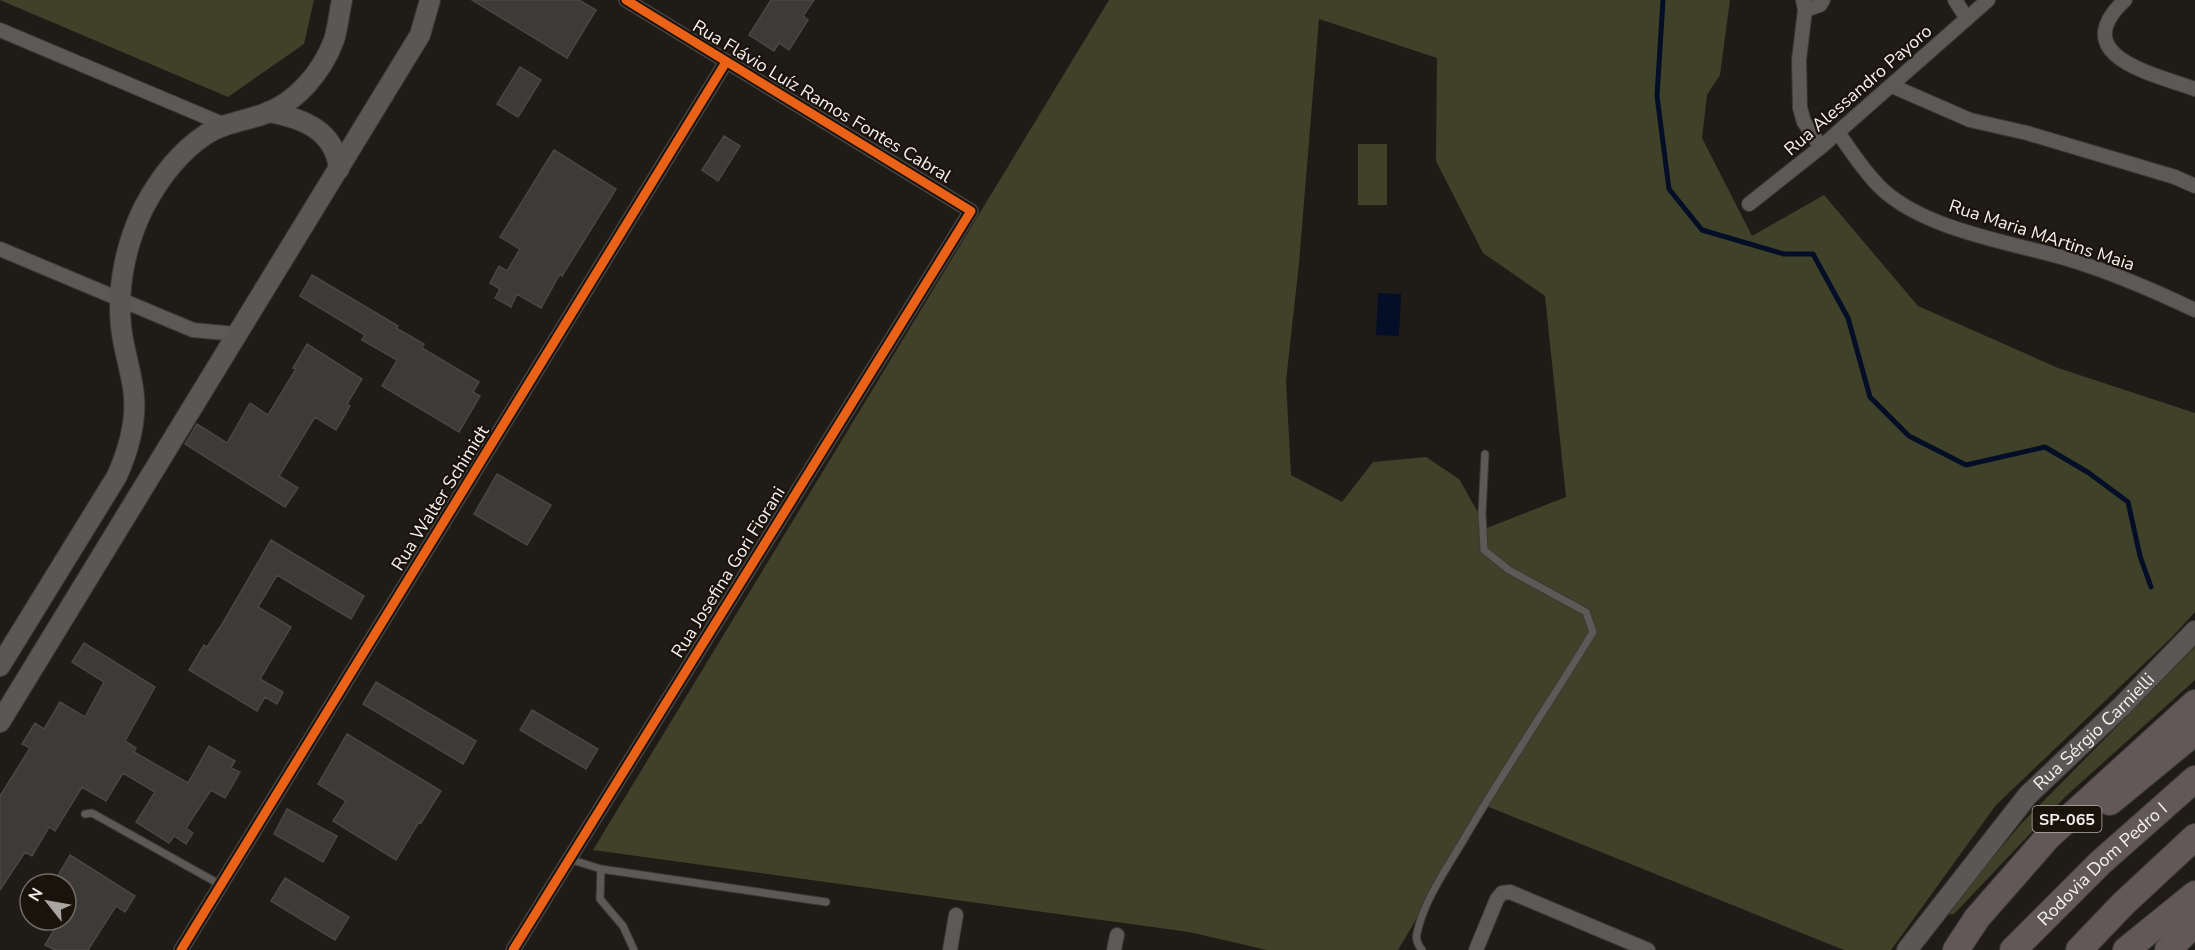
<svg xmlns="http://www.w3.org/2000/svg" width="2195" height="950" font-family="'Nunito Sans',sans-serif">
<rect width="100%" height="100%" fill="#1f1c18"/>
<path fill="#3f4229" fill-rule="evenodd" d="M0,0H314L304,44L228,97Z
M1109,0H1730L1720,75L1707,95L1702,138L1752,236L1824,195L1918,306L2058,368L2195,413V612L2171,638L1996,805L1891,950H1844L1484,805L1398,950H1267L1189,932L593,850ZM1319,19L1437,58L1436,161L1483,253L1545,296L1566,497L1487,528L1459,479L1426,457L1373,462L1342,502L1291,475L1286,381L1299,263Z
M1358,144H1387V205H1358Z
M2195,647V680L2066,796L1954,914L1944,915L2021,824Z"/>
<path fill="#040e26" d="M1378,293L1401,294L1399,336L1376,335Z"/>
<g fill="none" stroke-linecap="round" stroke-linejoin="round">
<path stroke="#040e26" stroke-width="5" d="M1663,0L1657,96L1669,189L1702,230L1784,254H1813L1848,318L1870,397L1909,436L1966,465L2045,447L2089,473L2128,502L2140,556L2151,587"/>
</g>
<path fill="#3d3b38" stroke="#494643" stroke-width="1.5" d="M472,0H579L596,10L567,58Z
M771,0H814L803,16L808,20L789,50L779,43L774,51L749,35Z
M520,67L541,80L518,117L497,104Z
M724,136L740,146L718,181L702,170Z
M554,150L616,189L562,276L560,274L541,308L517,294L511,307L495,298L500,289L490,283L499,266L507,271L520,249L500,237Z
M312,275L398,326L396,328L424,344L422,348L479,382L473,392L480,396L459,432L382,386L397,360L362,340L365,335L300,296Z
M307,344L362,379L347,404L350,406L336,430L315,417L279,476L298,488L285,507L185,444L197,424L227,443L250,403L268,415L296,369L293,368Z
M497,474L551,505L527,545L474,514Z
M271,540L364,596L351,619L277,575L258,607L291,627L260,679L283,692L277,704L265,697L257,711L189,670L204,645L207,647L224,621Z
M84,643L155,687L125,741L136,748L134,752L188,783L209,746L235,761L231,768L240,772L225,798L211,790L186,828L193,833L186,844L174,836L169,843L136,822L155,792L123,773L106,801L82,787L55,831L49,827L32,856L25,852L0,890V796L30,748L22,744L35,723L44,729L60,702L85,717L104,682L72,662Z
M376,682L476,741L463,764L363,704Z
M532,710L598,749L586,769L520,730Z
M347,734L441,791L421,823L419,822L396,860L333,821L346,801L318,784Z
M287,809L337,836L323,862L274,834Z
M70,855L135,896L125,912L116,906L88,950H55L45,945L60,920H66V884H53Z
M285,878L349,917L335,940L271,901Z"/>
<g fill="none" stroke-linecap="round" stroke-linejoin="round">
<g stroke="#3c3836" stroke-width="9">
<path id="lane" d="M85,814L92,813L221,885
M569,859L601,869L826,902
M601,869L600,899L623,926L634,950
M1422,950C1418,945 1415,940 1417,933C1424,900 1447,868 1464,839C1505,769 1551,701 1593,632L1586,612L1509,570L1484,550L1482,514L1485,454"/>
</g>
<g stroke="#3c3836" stroke-width="16">
<path id="street" d="M1803,0L1805,10L1799,60L1800,108L1804,122L1821,147
M1955,0L1967,19
M2125,0C2065,56 2154,74 2195,89
M1805,10L1820,5L1823,0
M0,30L225,125
M1892,86L1970,120L2027,133L2175,177L2195,186
M1838,132C1851,152 1866,174 1883,190C1928,231 2015,243 2071,260C2114,273 2155,291 2195,310
M1749,204L1821,147L1988,0
M0,249L193,330L236,334
M181,950L726,62
M513,950L971,211L626,0
M950,950L956,915
M1114,950L1117,935
M1476,950L1497,899L1502,893L1510,892L1648,950"/>
</g>
<g stroke="#3c3836" stroke-width="22">
<g id="secondary">
<path d="M268,112C302,118 335,130 339,169"/>
<path d="M0,666L117,476C129,449 138,418 133,388C130,367 123,347 121,326C117,286 126,243 144,207C159,179 178,153 205,135C223,123 244,121 264,114C297,102 322,72 334,40C338,28 339,13 342,0"/>
<path d="M0,722L420,35L430,0"/>
<path id="s1" d="M1907,950L2028,795L2122,706L2195,631"/>
</g>
</g>
<g stroke="#3c3836" stroke-width="28">
<g id="highway">
<path d="M2110,802L2195,732"/>
<path d="M1956,950L1977,918L2048,837L2195,703"/>
<path id="s2" d="M2013,950L2100,863L2195,779"/>
<path d="M2079,950L2123,904L2195,837"/>
<path d="M2126,950L2195,894"/>
<path d="M2168,950L2195,923"/>
</g>
</g>
<use href="#lane" stroke="#5c5956" stroke-width="7"/>
<use href="#street" stroke="#5c5956" stroke-width="14"/>
<use href="#secondary" stroke="#5b5754" stroke-width="20"/>
<use href="#highway" stroke="#625858" stroke-width="26"/>
<g stroke="#19130c" stroke-width="13">
<path id="cycleway" d="M181,950L726,62
M513,950L971,211L626,0"/>
</g>
<use href="#cycleway" stroke="#ea6118" stroke-width="9"/>
</g>
<g text-anchor="middle" stroke-width="4.5" stroke-linejoin="round" paint-order="stroke">
<rect fill="#19130c" stroke="#b2aea8" stroke-width="1.5" x="2032.5" y="806" width="69" height="26" rx="4.5"/>
<g font-size="16" font-weight="bold" fill="#f4f0eb">
<text x="2067" y="825">SP-065</text>
</g>
<g font-size="18" fill="#f4f0eb" stroke="#19130c">
<text transform="translate(1858 90) rotate(-41)" y="6">Rua Alessandro Payoro</text>
<text transform="translate(822 101) rotate(31)" y="6">Rua Flávio Luíz Ramos Fontes Cabral</text>
<text transform="translate(2042 235) rotate(18)" y="6">Rua Maria MArtins Maia</text>
<text transform="translate(440 498) rotate(-58)" y="6">Rua Walter Schimidt</text>
<text transform="translate(728 572) rotate(-58)" y="6">Rua Josefina Gori Fiorani</text>
<text dy="6" stroke="none"><textPath href="#s1" startOffset="288">Rua Sérgio Carnielli</textPath></text>
<text dy="6" stroke="none"><textPath href="#s2" startOffset="124">Rodovia Dom Pedro I</textPath></text>
</g>
</g>
<g transform="translate(48 902) rotate(301)"><circle r="28" fill="#19130c" stroke="#716b65" stroke-width="1.5"/>
<path d="M0-4.5L10 22L0 15L-10 22Z" fill="#a9a6a1"/>
<text y="-9" font-size="16" font-weight="bold" text-anchor="middle" fill="#f4f0eb">N</text>
</g>
</svg>
